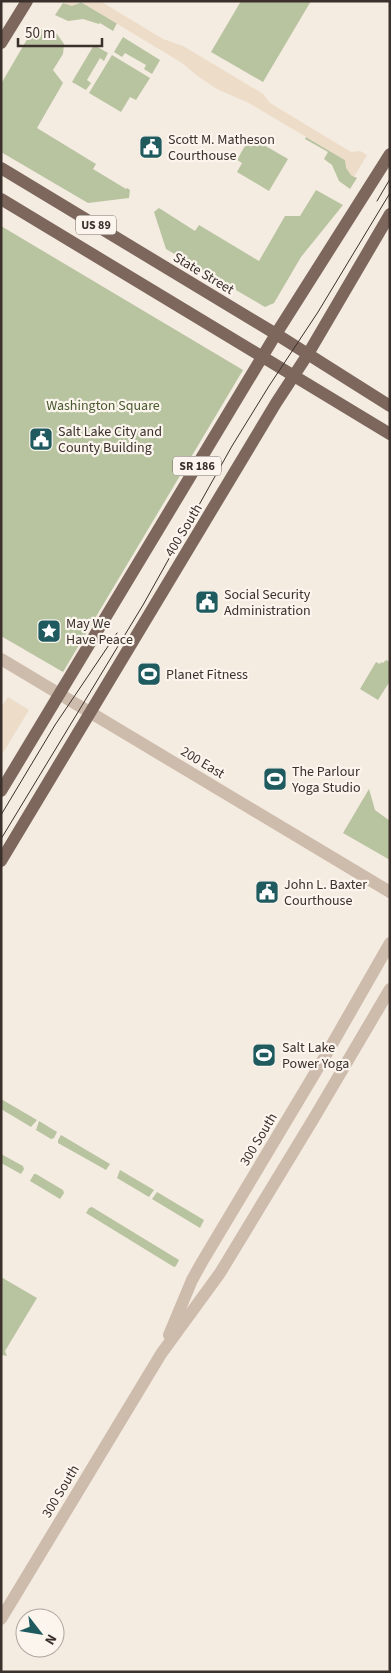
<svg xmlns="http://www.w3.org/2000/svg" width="391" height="1673" font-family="'Source Sans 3',sans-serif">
<rect width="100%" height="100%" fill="#f4ebe1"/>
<path fill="#b8c4a0" d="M241,1H311L263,82L211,52Z
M81,2L117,23L113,31L100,23L99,24L83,19L68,21L55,15L63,3C70,5 75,6 81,2Z
M33,29L50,30L57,34L64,44L63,54L53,70L63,83L37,128L96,164L93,169L126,189L127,188L130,190L129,198L88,203L1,152V84Z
M123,37L160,60L152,74L144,69L146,65L125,53L122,57L114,52Z
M94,45L108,53L104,61L100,58L87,80L91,83L86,90L72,82Z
M112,55L150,78L136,100L130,97L121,112L89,93Z
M250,137L288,159L269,191L237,172L242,163L237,160Z
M306,137L345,160L351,175L357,178L350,189L339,181L332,165L324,159L328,152L305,139Z
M316,190L343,205L301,257L274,303L265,307L166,249L154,212L159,208L195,231L199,225L259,261L285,216H300Z
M1,226L243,370L63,672L1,636Z
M386,660L390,662V681L378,700L360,689L376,662L380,664L381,662L383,663Z
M369,789L375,810L390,821V860L343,833Z
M1,1099L37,1120L31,1127L1,1109Z
M39,1121L57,1132L54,1138L51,1139L36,1130Z
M61,1135L110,1164L106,1170L58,1143V1140Z
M1,1154L23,1166L24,1169L21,1174L1,1163Z
M120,1170L154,1190L149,1197L117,1178Z
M34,1174H36L63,1190L64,1193L60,1199L30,1181Z
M157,1192L204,1220L200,1228L152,1199Z
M92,1207L179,1260L176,1266L174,1267L86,1213L89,1208Z
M1,1277L37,1298L5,1351L7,1356L3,1355L1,1358Z"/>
<path fill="#ecdcc8" d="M64,1H100L163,39L183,46L263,94L270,103L351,152L360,151L367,155L354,177L351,175L346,168L345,160L249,103L217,89L199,77L182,63L81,2L72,6L63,3Z
M8,697L29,710L1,756V707Z"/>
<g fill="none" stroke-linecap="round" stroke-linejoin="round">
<path stroke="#cdbbac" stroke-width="12" d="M1,659L390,892
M169,1335L192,1280L202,1262L327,1053L390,943
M1,1619L161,1354L220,1273L314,1118L390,989"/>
<path stroke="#7d675c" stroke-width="12" d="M1,43L27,1
M1,168L276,334L390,406
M1,199L390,434
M1,791L276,334L390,154
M1,861L276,403L308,354L390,214"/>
<path stroke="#3b302b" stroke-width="1" d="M377,201L390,179
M1,815L55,725L117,633
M1,839L143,605L232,446L269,386L318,312L390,193"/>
</g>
<defs>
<g id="civic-square" transform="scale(1.25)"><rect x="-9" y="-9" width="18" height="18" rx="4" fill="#1f5a5e" stroke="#fbf5ee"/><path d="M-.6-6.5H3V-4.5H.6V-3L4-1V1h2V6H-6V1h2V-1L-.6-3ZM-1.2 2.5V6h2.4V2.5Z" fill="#fff"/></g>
<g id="sight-square" transform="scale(1.25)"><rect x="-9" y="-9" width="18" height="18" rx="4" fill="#1f5a5e" stroke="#fbf5ee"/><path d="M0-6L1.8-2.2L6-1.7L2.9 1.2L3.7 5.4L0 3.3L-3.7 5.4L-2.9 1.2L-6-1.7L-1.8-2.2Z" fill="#fff"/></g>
<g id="stadium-square" transform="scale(1.25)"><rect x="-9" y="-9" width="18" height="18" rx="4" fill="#1f5a5e" stroke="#fbf5ee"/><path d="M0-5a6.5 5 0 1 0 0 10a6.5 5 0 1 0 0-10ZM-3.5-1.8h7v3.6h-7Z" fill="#fff"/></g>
</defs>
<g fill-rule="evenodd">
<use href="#civic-square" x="151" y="147"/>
<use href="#civic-square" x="41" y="439"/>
<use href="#civic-square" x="207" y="602"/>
<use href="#sight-square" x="49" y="631"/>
<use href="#stadium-square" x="149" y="674"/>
<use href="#stadium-square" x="275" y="779"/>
<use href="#civic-square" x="267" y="892"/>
<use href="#stadium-square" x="264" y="1055"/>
</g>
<g text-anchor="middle" stroke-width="4.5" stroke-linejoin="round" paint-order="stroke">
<g fill="#fbf5ee" stroke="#756b66" stroke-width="1">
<rect x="76" y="215.5" width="40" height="19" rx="4"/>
<rect x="173" y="456.5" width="48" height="19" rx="4"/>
</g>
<g font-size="12" font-weight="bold" fill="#3b302b">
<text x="96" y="229">US 89</text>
<text x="197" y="470">SR 186</text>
</g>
<g font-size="14" fill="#3b302b" stroke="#fbf5ee" text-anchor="start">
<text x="168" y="144">Scott M. Matheson<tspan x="168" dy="16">Courthouse</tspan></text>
<text x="58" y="436">Salt Lake City and<tspan x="58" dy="16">County Building</tspan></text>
<text x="224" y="599">Social Security<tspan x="224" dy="16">Administration</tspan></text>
<text x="66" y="628">May We<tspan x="66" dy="16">Have Peace</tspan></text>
<text x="166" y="679">Planet Fitness</text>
<text x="292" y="776">The Parlour<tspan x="292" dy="16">Yoga Studio</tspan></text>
<text x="284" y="889">John L. Baxter<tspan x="284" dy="16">Courthouse</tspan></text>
<text x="282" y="1052">Salt Lake<tspan x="282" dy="16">Power Yoga</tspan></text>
</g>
<g font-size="14" fill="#3b302b" stroke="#fbf5ee">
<text transform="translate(204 273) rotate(31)" y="5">State Street</text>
<text transform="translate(183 530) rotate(-59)" y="5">400 South</text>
<text transform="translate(203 762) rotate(31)" y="5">200 East</text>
<text transform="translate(258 1139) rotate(-59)" y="5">300 South</text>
<text transform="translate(60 1491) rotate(-59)" y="5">300 South</text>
</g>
<g font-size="14" fill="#4a5a2e" stroke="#fbf5ee">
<text x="103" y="410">Washington Square</text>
</g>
</g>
<rect width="391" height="1673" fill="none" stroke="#3b302b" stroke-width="5"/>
<g transform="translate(40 1633) rotate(121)"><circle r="24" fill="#fbf5ee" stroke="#aea6a0"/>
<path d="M0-4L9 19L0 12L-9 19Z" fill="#1f5a5e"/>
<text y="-8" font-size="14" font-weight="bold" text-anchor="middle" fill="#3b302b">N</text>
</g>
<path d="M18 38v8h84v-8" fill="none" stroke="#3b302b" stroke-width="2.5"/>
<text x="25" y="38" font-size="15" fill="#3b302b" stroke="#fbf5ee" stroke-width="4" paint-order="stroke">50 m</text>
</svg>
